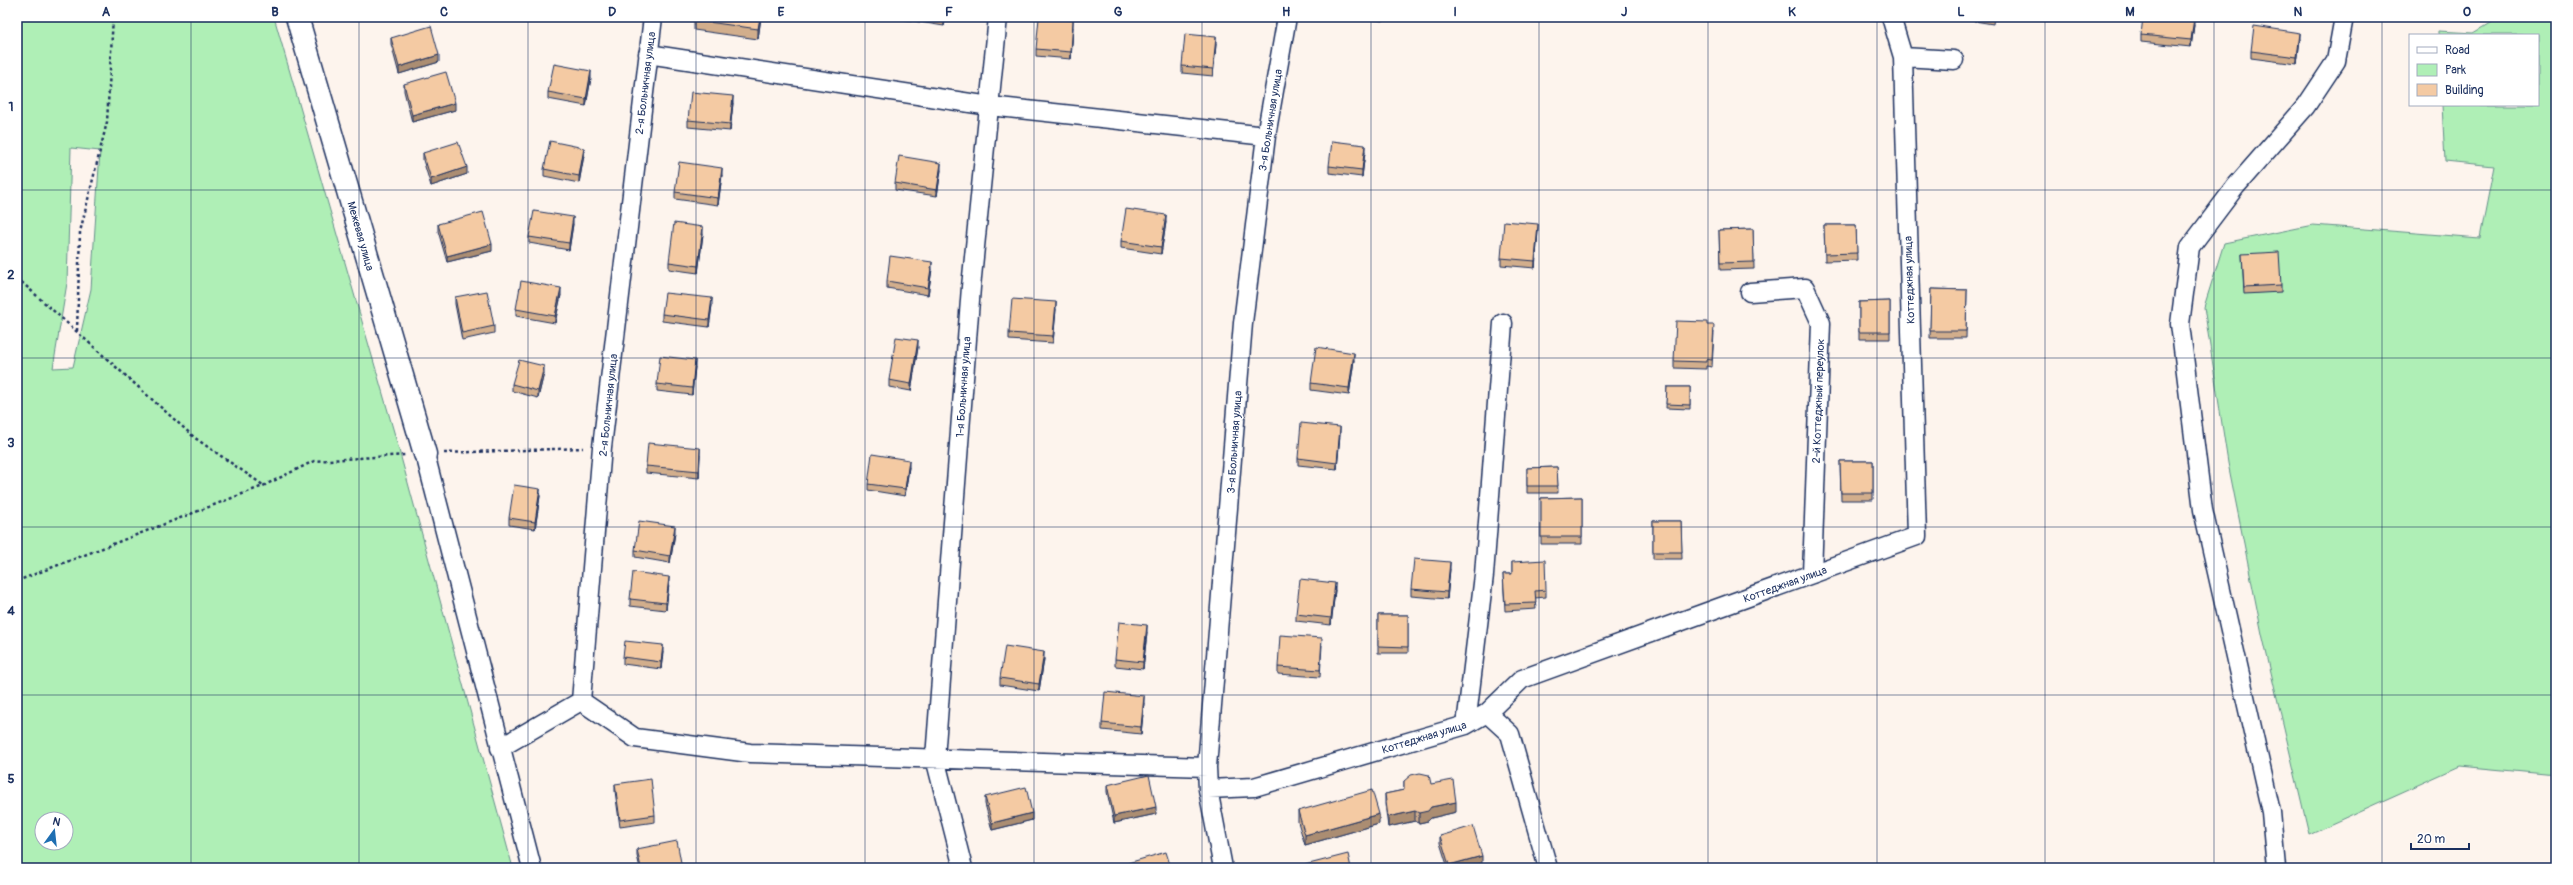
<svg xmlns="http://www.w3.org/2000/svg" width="2573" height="885" font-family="Pangolin,sans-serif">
<rect width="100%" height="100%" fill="#fdf4ed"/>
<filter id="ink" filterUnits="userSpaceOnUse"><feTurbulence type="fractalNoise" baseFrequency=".025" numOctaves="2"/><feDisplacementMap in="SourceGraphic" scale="8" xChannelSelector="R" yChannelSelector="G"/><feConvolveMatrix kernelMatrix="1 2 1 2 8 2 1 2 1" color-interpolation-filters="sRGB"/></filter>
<g filter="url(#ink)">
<path fill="#afefb6" stroke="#658f8a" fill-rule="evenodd" d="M17,17H274L396,439L513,868H17ZM71,148L100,151L91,289L73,367L53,368L67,283ZM42,819H66V843H42Z
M2501,17H2556V775L2460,766L2309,834L2262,634L2228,463L2204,307L2224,243L2313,225L2480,238L2494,166L2445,161L2442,105H2538V35H2438V31L2474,33Z"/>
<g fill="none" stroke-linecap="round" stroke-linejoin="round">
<g stroke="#1b2f5e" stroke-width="21">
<path id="street" d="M1891,17L1903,57L1954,60
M648,54L990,106L1266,136
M1750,292L1805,288L1821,323L1812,574
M425,454L532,868
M581,701L635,738L750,753L1207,767
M1487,713L1510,734L1548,868
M1466,725L1484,575L1503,323
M500,748L581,701L602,447L653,17
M1208,789L1254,787L1466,725L1487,713L1522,679L1917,536L1903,57
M963,868L935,758L971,287L998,17
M1223,868L1208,789L1207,767L1243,323L1266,136L1287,17
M2276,868L2271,812L2203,510L2180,324L2190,247L2236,186L2306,106L2336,61L2344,17"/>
</g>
<g stroke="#1b2f5e" stroke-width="25">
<path id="secondary" d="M297,17L425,454"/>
</g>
<path stroke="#1b2f5e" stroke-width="2.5" stroke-dasharray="3 3" stroke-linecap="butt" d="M17,278L195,438L263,485
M77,331L80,232L107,122L113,17
M444,453L583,448
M17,581L263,486L314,461L405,455"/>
<use href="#street" stroke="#fff" stroke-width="18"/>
<use href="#secondary" stroke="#fff" stroke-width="22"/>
</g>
<path fill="#d2ae8c" stroke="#1b2f5e" d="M694,17H761L758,39L694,30Z
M895,17H946L944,26L895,18Z
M1352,17H1383V21Z
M1950,17H1994L1993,24Z
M2194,25L2191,47L2141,42V35Z
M1073,27L1071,59L1036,56V49Z
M391,38L439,62L399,74L391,44Z
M2300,39L2297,64L2251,58V51Z
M1216,44L1213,76L1182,73V66Z
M591,78L586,106L548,99V92Z
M404,84L455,110L412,122L404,91Z
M733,103L730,131L688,127V120Z
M1365,152L1362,177L1329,173V166Z
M423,153L467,174L431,186L423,160Z
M584,155L579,183L544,176V169Z
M941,170L937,196L895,190V183Z
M722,175L718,205L675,199V192Z
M1166,222L1161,254L1121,248V241Z
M438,224L492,251L447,262L438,231Z
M573,224L569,250L529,243V237Z
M1824,225H1856L1857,260L1825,261Z
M1753,229L1754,269L1720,270L1719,230Z
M1538,231L1535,268L1501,265V258Z
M703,234L698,273L669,269V262Z
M2242,254L2281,285V292L2244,294Z
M932,269L928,295L887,288V281Z
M1931,289L1967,290L1966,338H1930Z
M561,295L555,323L516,316V309Z
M455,297L494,326V333L462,340L455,304Z
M1890,301V339H1859V302Z
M712,305L709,327L662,321V314Z
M1056,309L1053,343L1009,340V333Z
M1707,325L1714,332L1712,367L1706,366V369L1674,368V361Z
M918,347L911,391L889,387V380Z
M1354,360L1349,395L1311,390V383Z
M695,367L692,395L657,391V384Z
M544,373L538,398L512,391V384Z
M1667,387H1690V409L1666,408Z
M1340,434L1337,469L1298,465V458Z
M700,455L699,478L646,473V466Z
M1840,461H1873V500H1841Z
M909,467L905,496L868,490V484Z
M1557,467L1558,493H1527V468Z
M540,496L535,529L509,525V518Z
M1582,497V544H1541V498Z
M1653,521H1681L1682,559H1653Z
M675,533L670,563L635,557V550Z
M1512,562L1546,590V597L1535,598L1536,609L1505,611L1503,574H1512Z
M1450,569L1447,599L1411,596V589Z
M669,583L666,610L630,606V599Z
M1335,590L1331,625L1296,621V614Z
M1378,615H1408V653H1378Z
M1147,632L1143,669L1115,666V659Z
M1322,645L1320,677L1278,674V667Z
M663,652L661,669L623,664V657Z
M1044,659L1039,691L1000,685V678Z
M1144,703L1141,734L1102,730V723Z
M1404,781L1431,784L1456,812L1431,818L1428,821L1419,823L1415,821L1388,827L1385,804V794L1404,790Z
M615,784L655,815V822L620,827L615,791Z
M1107,785L1156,814L1114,823L1107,792Z
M985,797L1032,820L992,830L985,804Z
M1298,811L1379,824L1305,845L1298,822Z
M1440,836L1482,863L1464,868H1448L1440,843Z
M637,849L682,868H640L637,856Z"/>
<path fill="#ab8d72" stroke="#1b2f5e" d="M760,17H761L758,39V29Z
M945,17H946L944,26V19Z
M2194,18V25L2191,47V40Z
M1073,20V27L1071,59V52Z
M2300,33V39L2297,64V57Z
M1216,37V44L1213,76V69Z
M439,55V62L399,74V67Z
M591,71V78L586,106V99Z
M733,96V103L730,131V124Z
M455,103V110L412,122V115Z
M1365,145V152L1362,177V170Z
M584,148V155L579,183V176Z
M941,163V170L937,196V190Z
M467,167V174L431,186V179Z
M722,168V175L718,205V198Z
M1166,215V222L1161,254V247Z
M573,217V224L569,250V243Z
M1538,224V231L1535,268V261Z
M703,227V234L698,273V266Z
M492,244V251L447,262V256Z
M932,262V269L928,295V288Z
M561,288V295L555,323V316Z
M712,298V305L709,327V320Z
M1056,302V309L1053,343V336Z
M918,340V347L911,391V384Z
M1354,353V360L1349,395V388Z
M695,360V367L692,395V388Z
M544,366V373L538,398V391Z
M1340,427V434L1337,469V463Z
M700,448V455L699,478V471Z
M909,460V467L905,496V489Z
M540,489V496L535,529V522Z
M675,526V533L670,563V556Z
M1450,562V569L1447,599V592Z
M669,577V583L666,610V603Z
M1335,583V590L1331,625V618Z
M1147,625V632L1143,669V662Z
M663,645V652L661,669V662Z
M1044,652V659L1039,691V684Z
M1144,696V703L1141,734V727Z
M1456,802V812L1431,818L1428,821L1419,823V813L1431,807Z
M1156,807V814L1114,823V816Z
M1415,811V821L1388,827V817Z
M1032,813V820L992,830V823Z
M1379,814V824L1305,845V835Z
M1482,856V863L1464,868H1449V865Z"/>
<path fill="#f4caa3" stroke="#1b2f5e" d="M694,17H760L758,29L694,20Z
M931,17H945L944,19Z
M2143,17H2188L2194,18L2191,40L2141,35Z
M1039,18L1073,20L1071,52L1036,49Z
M431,26L439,55L399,67L391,38Z
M2254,26L2300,33L2297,57L2251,51Z
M1185,34L1216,37L1213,69L1182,66Z
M554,64L591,71L586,99L548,92Z
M446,72L455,103L412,115L404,84Z
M691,92L733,96L730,124L688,120Z
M550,141L584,148L579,176L544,169Z
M1332,141L1365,145L1362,170L1329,166Z
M458,142L467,167L431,179L423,153Z
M899,156L941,163L937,190L895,183Z
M679,162L722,168L718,198L675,192Z
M1126,209L1166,215L1161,247L1121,241Z
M534,211L573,217L569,243L529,237Z
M483,212L492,244L447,256L438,224Z
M1504,221L1538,224L1535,261L1501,258Z
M674,223L703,227L698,266L669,262Z
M1824,225H1856L1857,253L1825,254Z
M1753,229L1754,262L1720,263L1719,230Z
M2279,252L2281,285L2244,287L2242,254Z
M890,256L932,262L928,288L887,281Z
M521,281L561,288L555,316L516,309Z
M1931,289L1967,290L1966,331H1930Z
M487,291L494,326L462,333L455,297Z
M665,293L712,298L709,320L662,314Z
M1012,299L1056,302L1053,336L1009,333Z
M1890,301V332H1859V302Z
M1676,321L1707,322V325H1714L1712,360L1706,359V362L1674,361Z
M896,337L918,340L911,384L889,380Z
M1316,347L1354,353L1349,388L1311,383Z
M660,356L695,360L692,388L657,384Z
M519,360L544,366L538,391L512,384Z
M1667,387H1690V405L1666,404Z
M1301,423L1340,427L1337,463L1298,458Z
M648,443L700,448L699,471L646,466Z
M872,454L909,460L905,489L868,484Z
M1840,461H1873V493H1841Z
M1557,467L1558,486H1527V468Z
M514,485L540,489L535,522L509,518Z
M1582,497V537H1541V498Z
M639,521L675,526L670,556L635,550Z
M1653,521H1681L1682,552H1653Z
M1414,559L1450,562L1447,592L1411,589Z
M1545,560L1546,590L1535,591L1536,603L1505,604L1503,574H1512V562Z
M633,572L669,577L666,603L630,599Z
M1300,579L1335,583L1331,618L1296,614Z
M1378,615H1408V647L1378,646Z
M1119,622L1147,625L1143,662L1115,659Z
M1280,635L1322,638L1320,670L1278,667Z
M625,641L663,645L661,662L623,657Z
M1005,646L1044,652L1039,684L1000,678Z
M1105,692L1144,696L1141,727L1102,723Z
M1420,773L1429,775L1431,784L1453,780L1456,802L1431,807L1428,811L1419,813L1415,811L1388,817L1385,794L1404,790V781L1411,775Z
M1149,775L1156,807L1114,816L1107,785Z
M651,779L655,815L620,820L615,784Z
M1026,787L1032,813L992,823L985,797Z
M1372,790L1379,814L1305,835L1298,811Z
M1473,826L1482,856L1449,865L1440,836Z
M677,841L682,868H641L637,849Z
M1166,852L1171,868H1129L1128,863Z
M1348,854L1351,868H1306L1305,865Z"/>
</g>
<path fill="none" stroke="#1b2f5e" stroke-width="1" stroke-opacity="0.55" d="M191,17V868M359,17V868M528,17V868M696,17V868M865,17V868M1034,17V868M1202,17V868M1371,17V868M1539,17V868M1708,17V868M1877,17V868M2045,17V868M2214,17V868M2382,17V868M17,190H2556M17,358H2556M17,527H2556M17,695H2556"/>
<g text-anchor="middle" stroke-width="3.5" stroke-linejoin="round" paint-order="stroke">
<g font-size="11" fill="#1b2f5e" stroke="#fff">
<text transform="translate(645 83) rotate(-83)" y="4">2-я Больничная улица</text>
<text transform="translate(1270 120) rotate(-81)" y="4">3-я Больничная улица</text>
<text transform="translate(361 236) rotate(74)" y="4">Межевая улица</text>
<text transform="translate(1909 280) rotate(-92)" y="4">Коттеджная улица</text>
<text transform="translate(963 387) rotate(-86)" y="4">1-я Больничная улица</text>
<text transform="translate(1818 401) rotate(-88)" y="4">2-й Коттеджный переулок</text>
<text transform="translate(608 405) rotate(-84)" y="4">2-я Больничная улица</text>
<text transform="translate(1234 442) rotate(-86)" y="4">3-я Больничная улица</text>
<text transform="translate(1785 584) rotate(-20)" y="4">Коттеджная улица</text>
<text transform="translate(1424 737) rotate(-17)" y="4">Коттеджная улица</text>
</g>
</g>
<rect width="2573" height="885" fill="none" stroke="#fff" stroke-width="44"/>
<rect x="2409" y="34" width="130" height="72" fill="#ffffff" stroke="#a4acbf"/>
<rect x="2417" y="47" width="20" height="6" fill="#ffffff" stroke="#a4acbf"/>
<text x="2445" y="54" font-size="12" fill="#1b2f5e">Road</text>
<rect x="2417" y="64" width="20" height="12" fill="#afefb6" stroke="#a4acbf"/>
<text x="2445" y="74" font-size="12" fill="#1b2f5e">Park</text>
<rect x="2417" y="84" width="20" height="12" fill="#f4caa3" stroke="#a4acbf"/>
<text x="2445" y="94" font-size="12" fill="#1b2f5e">Building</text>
<g transform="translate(54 831) rotate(15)"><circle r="19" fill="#ffffff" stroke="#a4acbf"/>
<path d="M0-3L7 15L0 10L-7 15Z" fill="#1f6fb2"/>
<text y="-6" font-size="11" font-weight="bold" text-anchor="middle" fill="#1b2f5e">N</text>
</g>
<path d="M2411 843v6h58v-6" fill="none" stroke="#1b2f5e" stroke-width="2"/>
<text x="2417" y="843" font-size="12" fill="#1b2f5e" stroke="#ffffff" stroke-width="3" paint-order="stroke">20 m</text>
<rect x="22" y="22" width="2529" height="841" fill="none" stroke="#1b2f5e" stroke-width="1.5"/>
<g font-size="13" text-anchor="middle" font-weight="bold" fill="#1b2f5e">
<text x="106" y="16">A</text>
<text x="275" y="16">B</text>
<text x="444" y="16">C</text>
<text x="612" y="16">D</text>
<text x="781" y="16">E</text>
<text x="949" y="16">F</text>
<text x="1118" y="16">G</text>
<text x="1286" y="16">H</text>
<text x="1455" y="16">I</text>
<text x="1624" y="16">J</text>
<text x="1792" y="16">K</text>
<text x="1961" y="16">L</text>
<text x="2130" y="16">M</text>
<text x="2298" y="16">N</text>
<text x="2467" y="16">O</text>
<text x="11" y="111">1</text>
<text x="11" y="279">2</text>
<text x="11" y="447">3</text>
<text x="11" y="615">4</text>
<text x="11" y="783">5</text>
</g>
</svg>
